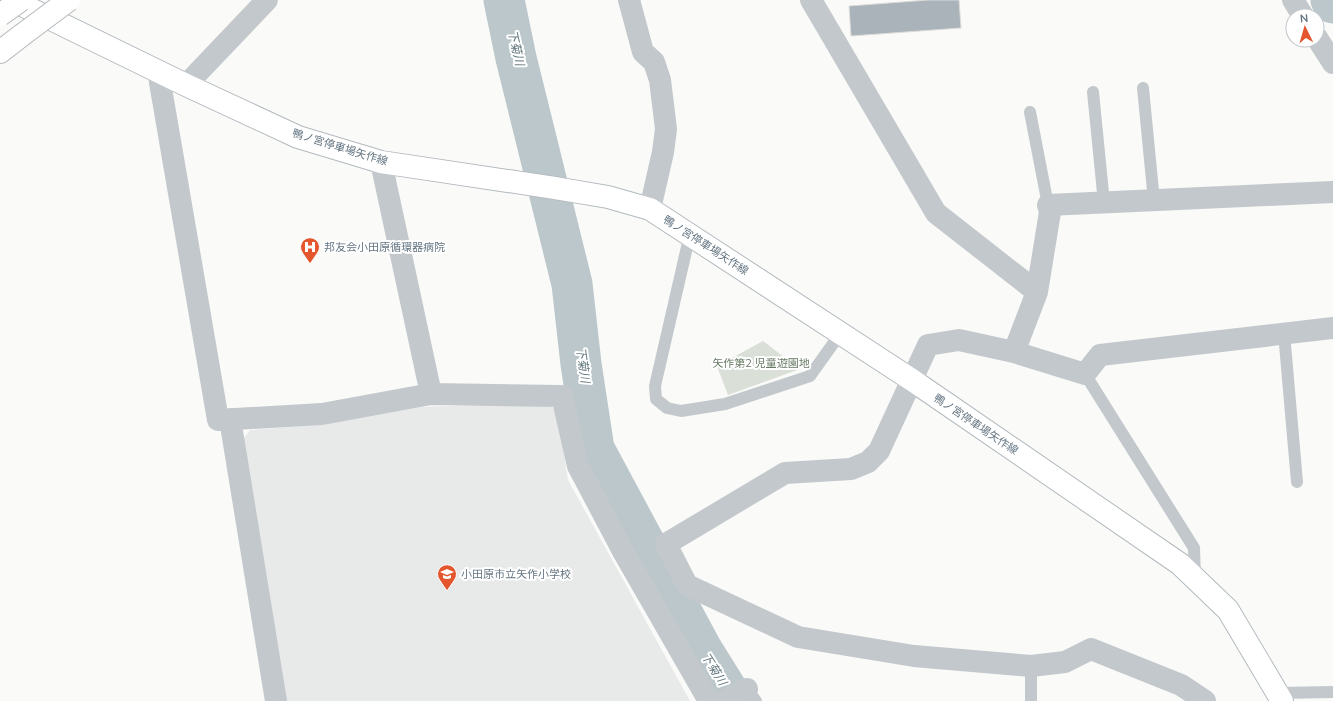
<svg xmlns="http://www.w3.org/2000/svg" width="1333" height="701" font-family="Mulish,'Noto Sans JP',sans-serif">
<rect width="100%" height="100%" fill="#fafaf8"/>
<path fill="#e8e9e9" d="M480,405L551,406L558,413L568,480L690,701H283L242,441L250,430L318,425L422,407Z"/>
<path fill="#dadfd7" d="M763,341L800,369L728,395L717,366Z"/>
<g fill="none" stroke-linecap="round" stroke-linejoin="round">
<path stroke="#bbc7cb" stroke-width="41" d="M504,0L516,58L572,284L581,364L594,449L701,648L734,701
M1331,0L1333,3"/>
</g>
<path fill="#aab3b9" stroke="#dcdcda" d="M928,0H959L961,28L851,36L849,6Z"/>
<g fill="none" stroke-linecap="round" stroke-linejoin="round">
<g stroke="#b3babf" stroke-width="24">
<path id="secondary" d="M12,0L186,85L298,137L381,162L555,188L608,197L650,209L912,380L1180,564L1228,610L1282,701"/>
</g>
<g stroke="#b4b9bd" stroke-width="24">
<path id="trunk" d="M0,52L22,35"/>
</g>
<path stroke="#c3c8cc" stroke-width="12" d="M1143,88L1154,201
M1093,92L1104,203
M1030,112L1048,205
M690,234L655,386L656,399L667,408L681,411L725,404L810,376L840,334
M1284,333L1297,482
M1085,374L1194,548L1195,578
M747,689L756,701
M1278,693L1333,692
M1031,701V666"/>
<path stroke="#c3c8cc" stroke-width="22" d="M629,0L643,52L654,62L660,80L666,129L663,152L650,209
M811,0L936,213L1037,292
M158,71L218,420L322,414L431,394
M186,85L267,0
M381,162L431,394L562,396L578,466L624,553L709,701
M1014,352L1037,292L1050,212L1048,205L1333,192
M230,419L276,701
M724,701L747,689
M1205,701L1181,685L1091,649L1065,662L1031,666L914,656L798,637L687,585L666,544L785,473L851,469L868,462L879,451L928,345L959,340L1014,352L1085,374L1100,355L1333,328"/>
<path stroke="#c3c8cc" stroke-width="22" d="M1293,0L1303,16
M1317,38L1333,63"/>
<use href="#secondary" stroke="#fff" stroke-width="22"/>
<use href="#trunk" stroke="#fff" stroke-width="22"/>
<g stroke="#b4b9bd" stroke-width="24" stroke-linecap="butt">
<path id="trunk-bridge" d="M0,15L21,0
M22,35L69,0"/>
</g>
<use href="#trunk-bridge" stroke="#fff" stroke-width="22"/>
</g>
<defs>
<g id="hospital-pin" transform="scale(1)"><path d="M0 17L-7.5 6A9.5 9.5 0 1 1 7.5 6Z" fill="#e4572e" stroke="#fff"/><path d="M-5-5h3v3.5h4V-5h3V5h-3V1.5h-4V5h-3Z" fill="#fff"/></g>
<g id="school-pin" transform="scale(1)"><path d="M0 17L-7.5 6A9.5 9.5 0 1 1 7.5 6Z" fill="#e4572e" stroke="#fff"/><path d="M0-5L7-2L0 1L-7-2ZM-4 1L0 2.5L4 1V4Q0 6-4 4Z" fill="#fff"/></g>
</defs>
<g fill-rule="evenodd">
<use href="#hospital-pin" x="310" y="247"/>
<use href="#school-pin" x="447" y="574"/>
</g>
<g text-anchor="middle" stroke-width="4" stroke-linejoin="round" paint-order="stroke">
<g font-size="11" fill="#657683" stroke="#fff">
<text transform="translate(340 147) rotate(17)" y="4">鴨ノ宮停車場矢作線</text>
<text transform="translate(706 245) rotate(33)" y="4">鴨ノ宮停車場矢作線</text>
<text transform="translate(976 424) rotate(34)" y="4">鴨ノ宮停車場矢作線</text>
</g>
<g font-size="11" fill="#657683" stroke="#fff" text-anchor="start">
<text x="324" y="251">邦友会小田原循環器病院</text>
<text x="461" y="578">小田原市立矢作小学校</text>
</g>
<g font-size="11" fill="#687a64" stroke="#fff">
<text x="761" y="367">矢作第2 児童遊園地</text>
</g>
<g font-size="12" font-style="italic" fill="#60757c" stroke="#fff">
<text transform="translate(516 48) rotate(77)" y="4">下菊川</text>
<text transform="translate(583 365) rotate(82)" y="4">下菊川</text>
<text transform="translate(714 669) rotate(58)" y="4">下菊川</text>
</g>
</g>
<g transform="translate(1305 28) rotate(355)"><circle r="19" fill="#ffffff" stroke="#c1c8cd"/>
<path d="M0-3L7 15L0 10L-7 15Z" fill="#e4572e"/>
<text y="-6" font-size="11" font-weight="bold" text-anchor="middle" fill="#657683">N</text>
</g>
</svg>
